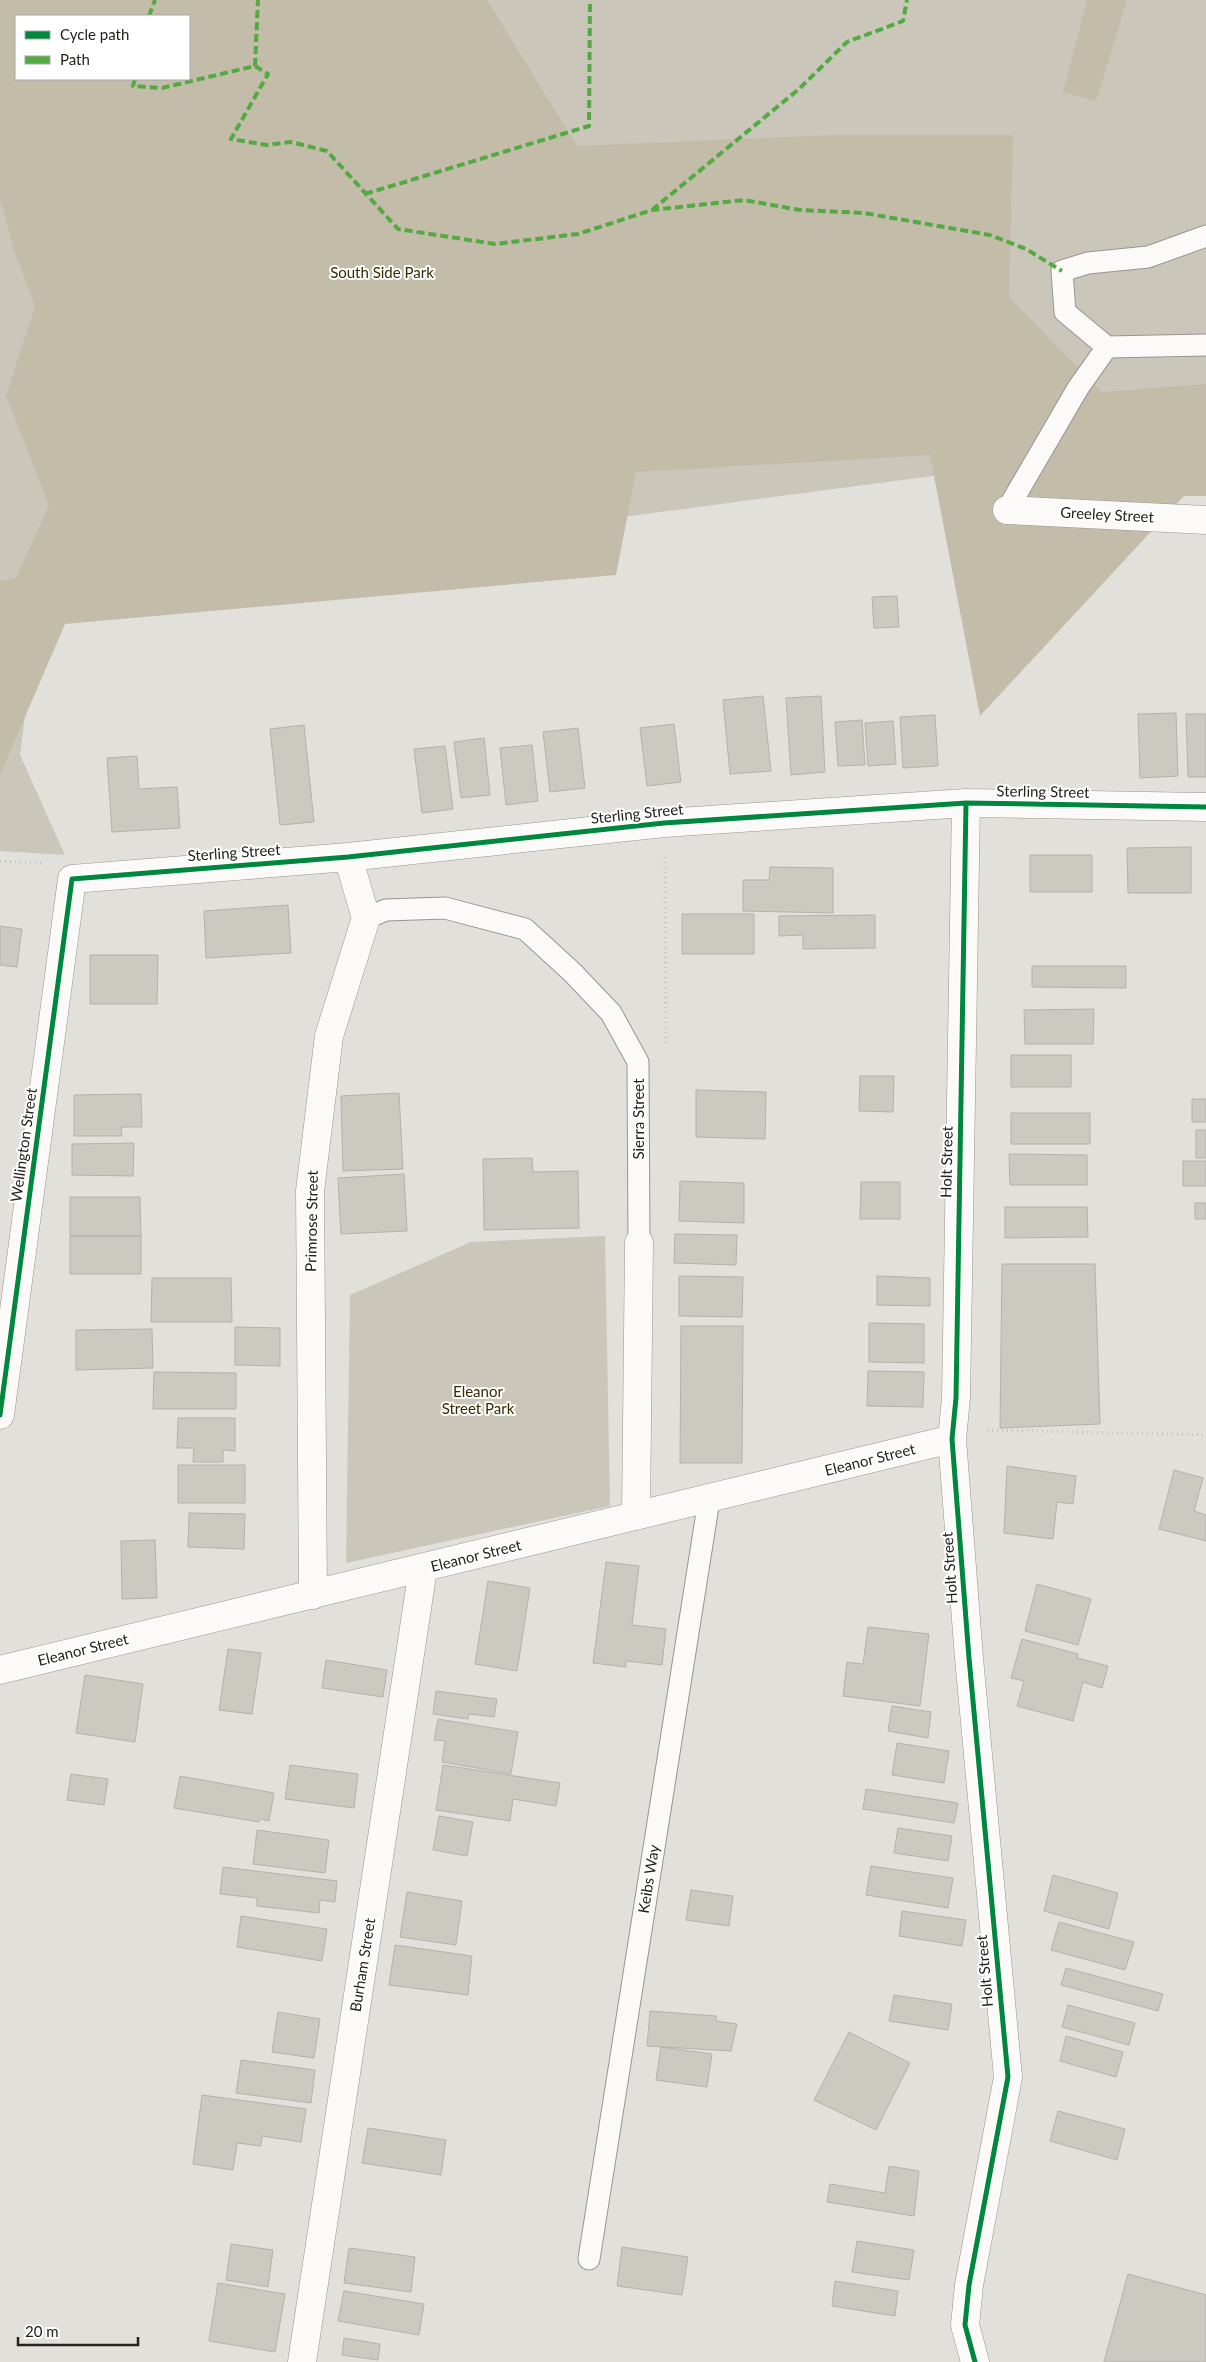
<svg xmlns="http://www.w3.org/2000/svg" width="1206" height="2362" font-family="Lato,sans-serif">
<rect width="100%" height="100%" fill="#e2e0da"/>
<path fill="#cbc6ba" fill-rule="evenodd" d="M0,0H1206V477L1001,467L41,594L20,755L65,855L0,851ZM16,16H189V79H16Z
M605,1236L610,1506L346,1563L350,1295L471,1242Z"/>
<path fill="#c3bca9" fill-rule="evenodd" d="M0,0H487L577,146L832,135H1013L1009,297L1102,392L1206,384V496H1184L980,716L930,455L636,472L616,575L65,624L0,775V581L16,578L49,505L6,396L35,306L14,250L0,199ZM16,16H189V79H16Z
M1087,0H1127L1096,101L1063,92Z"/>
<path fill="#cbc9c0" stroke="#b3b2ad" d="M897,596L899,627L874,628L872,597Z
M763,696L771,771L730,774L723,700Z
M821,696L825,772L791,775L786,698Z
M1176,713L1178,776L1140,778L1138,714Z
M1186,714H1206V777H1188Z
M935,715L938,766L903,768L900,717Z
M862,720L865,765L838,766L835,722Z
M893,721L896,764L868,766L865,723Z
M674,724L681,782L647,786L640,728Z
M304,725L314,822L280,825L270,729Z
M578,728L585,788L550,792L543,732Z
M484,738L490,795L461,798L454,742Z
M532,745L538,801L506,805L500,748Z
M445,746L453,809L422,813L414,749Z
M137,756L139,789L177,787L180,828L112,832L107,758Z
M1191,847V893H1128L1127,848Z
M1030,855H1092V892H1030Z
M770,867L833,868V913L743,911V880H769Z
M288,905L291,953L206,958L204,911Z
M682,914H754V954H682Z
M875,915V948L803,949V935L779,936V916Z
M0,926L22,929L17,967L0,965Z
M90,955H158L157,1004H90Z
M1032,966H1126V988L1032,987Z
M1094,1009L1093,1044H1025L1024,1010Z
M1011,1055H1071V1087H1011Z
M860,1076H894L893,1112L859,1111Z
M696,1090L766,1092L765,1139L696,1137Z
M399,1093L403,1169L343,1171L341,1096Z
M141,1094L142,1127H121L122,1136H74V1095Z
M1192,1099H1206V1122H1192Z
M1011,1113H1090V1144H1011Z
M1196,1130H1206V1158H1196Z
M134,1143L133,1176L72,1175V1144Z
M1009,1154L1087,1155V1185H1010Z
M532,1158L533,1172L578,1171L579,1228L484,1230L483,1159Z
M1183,1161H1206V1186H1183Z
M404,1174L407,1231L341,1234L338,1178Z
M680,1181L744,1183V1223L679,1221Z
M861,1182H900V1219H860Z
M70,1197H140L141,1236H70Z
M1195,1203H1206V1219H1195Z
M1005,1207H1087L1088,1237L1005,1238Z
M675,1234L737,1235L736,1265L674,1263Z
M70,1236H141V1274H70Z
M1002,1264H1095L1100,1424L1000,1428Z
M679,1276L743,1277L742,1317L679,1316Z
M877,1276L930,1278V1306L877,1305Z
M152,1278H231L232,1322H151Z
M869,1323L924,1324V1363L869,1362Z
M681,1326H743L742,1463H680Z
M235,1327L280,1328V1366L235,1365Z
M152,1329L153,1368L76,1370V1330Z
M868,1371L924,1372L923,1407L867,1406Z
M154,1372L236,1373V1409H153Z
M178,1418H235V1451L223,1450V1462H193L194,1448H177Z
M178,1465H245V1503H178Z
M1007,1466L1076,1476L1073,1504L1057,1502L1053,1539L1004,1533Z
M1174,1470L1203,1478L1194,1511L1206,1515V1541L1159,1529Z
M189,1513L245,1514L244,1549L188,1547Z
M155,1540L157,1598L122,1599L121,1541Z
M606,1562L639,1566L632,1625L666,1629L662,1665L626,1661V1667L593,1663Z
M488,1581L530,1588L517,1671L475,1664Z
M1037,1584L1091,1599L1078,1645L1025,1631Z
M868,1627L929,1634L920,1706L843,1696L847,1662L863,1664Z
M1022,1639L1078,1654L1077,1658L1108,1666L1102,1688L1083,1682L1073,1721L1017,1706L1024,1681L1011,1678Z
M228,1649L261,1653L252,1714L219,1710Z
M326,1660L387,1670L383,1697L322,1688Z
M85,1675L143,1684L135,1742L76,1733Z
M436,1691L497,1699L494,1717L469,1714L468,1719L433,1714Z
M892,1706L931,1712L928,1738L888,1731Z
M438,1719L518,1732L511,1774L442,1762L445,1741L434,1740Z
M897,1743L949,1751L944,1783L892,1775Z
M290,1765L358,1774L354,1808L285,1799Z
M443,1765L560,1783L556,1806L513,1799L510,1821L436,1810Z
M71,1774L108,1779L104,1805L67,1800Z
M180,1776L274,1793L269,1821L260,1819L259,1822L174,1808Z
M866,1789L958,1803L954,1823L863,1809Z
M439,1816L473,1822L467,1856L433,1850Z
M898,1828L952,1836L948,1861L894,1853Z
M257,1830L329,1840L325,1873L253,1864Z
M871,1866L953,1878L948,1908L866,1895Z
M223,1867L337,1881L335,1902L320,1900L319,1913L257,1906V1898L220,1894Z
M1053,1875L1118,1893L1109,1929L1044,1911Z
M691,1890L733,1896L729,1926L686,1920Z
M407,1892L462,1901L456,1945L400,1937Z
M902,1911L966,1920L962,1946L899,1936Z
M241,1916L327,1929L322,1961L237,1947Z
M1059,1922L1134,1942L1125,1970L1051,1950Z
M395,1945L472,1956L468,1995L389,1985Z
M1066,1968L1163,1994L1158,2011L1061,1985Z
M894,1995L952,2004L948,2030L889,2021Z
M1068,2005L1135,2023L1129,2045L1062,2027Z
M650,2011L716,2016V2021L737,2024L731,2051L647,2046Z
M278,2012L320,2019L314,2058L272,2052Z
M849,2032L910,2063L876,2130L814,2100Z
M1066,2036L1123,2052L1116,2077L1060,2061Z
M661,2047L712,2054L707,2087L656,2080Z
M241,2060L315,2070L311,2103L236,2093Z
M202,2095L306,2109L301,2142L262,2136L261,2146L237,2143L233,2170L193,2164Z
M1058,2111L1125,2129L1117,2160L1050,2141Z
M368,2128L446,2140L441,2175L362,2163Z
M889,2166L919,2171L914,2216L827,2202L830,2184L885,2193Z
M857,2241L914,2250L909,2280L852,2272Z
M231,2244L273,2250L268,2287L226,2280Z
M622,2247L688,2257L682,2295L617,2286Z
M349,2248L415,2257L411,2292L344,2283Z
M1128,2274L1206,2295V2362H1104Z
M835,2281L898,2291L895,2316L832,2306Z
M218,2283L285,2294L275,2352L209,2341Z
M344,2291L424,2304L419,2335L338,2321Z
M344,2338L380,2344L378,2360L342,2355Z"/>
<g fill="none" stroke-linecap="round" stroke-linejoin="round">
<g stroke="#979591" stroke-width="23">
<path id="service" d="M1206,236L1148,257L1088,263L1062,271L1065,312L1107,347L1206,345
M1007,510L1078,388L1107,347
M366,918L386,910L445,908L525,929L572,972L611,1013L638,1062L639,1243
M589,2259L709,1500"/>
</g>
<g stroke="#979591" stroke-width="29">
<path id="minor" d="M1007,510L1206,520
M966,803L956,1398L952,1439L969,1658L1008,2077L969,2285L965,2325L975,2362
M0,1415L72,879L348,857L664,823L966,803L1206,807
M636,1516L639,1243
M313,1595L310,1191L329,1036L366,918L348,857
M0,1670L952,1439
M302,2362L423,1569"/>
</g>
<path stroke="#c3c2c1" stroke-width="3" stroke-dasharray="1 4" stroke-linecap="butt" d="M665,857L666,1046
M0,861L41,863
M987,1430L1206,1435"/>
<use href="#service" stroke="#fbfaf9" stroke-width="21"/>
<use href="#minor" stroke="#fbfaf9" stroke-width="28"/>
<path stroke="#53aa43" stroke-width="4" stroke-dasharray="8 4" stroke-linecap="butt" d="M149,16L155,0
M255,66L258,0
M135,79L133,86L162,88L255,66L268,74L231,139L267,145L291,142L327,151L398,229L495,244L578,234L652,210L744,200L800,210L864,213L990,235L1026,249L1062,271
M365,194L589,126L590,0
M652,210L799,89L847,42L903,21L907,0"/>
<g stroke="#fff" stroke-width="8">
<path id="cycleway" d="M966,803L956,1398L952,1439L969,1658L1008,2077L969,2285L965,2325L975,2362
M0,1415L72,879L348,857L664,823L966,803L1206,807"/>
</g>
<use href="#cycleway" stroke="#00873e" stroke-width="5"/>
</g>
<g text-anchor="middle" stroke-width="4" stroke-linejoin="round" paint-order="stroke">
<g font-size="15" fill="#372a01" stroke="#fff">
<text x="382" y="278">South Side Park</text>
<text x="478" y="1397">Eleanor<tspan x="478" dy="17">Street Park</tspan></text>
</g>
<g font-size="15" fill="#23221e" stroke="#fff">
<text transform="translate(1107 515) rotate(3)" y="5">Greeley Street</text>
<text transform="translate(1043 792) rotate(1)" y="5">Sterling Street</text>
<text transform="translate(637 814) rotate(-6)" y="5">Sterling Street</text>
<text transform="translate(234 853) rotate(-4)" y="5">Sterling Street</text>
<text transform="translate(639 1119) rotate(-90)" y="5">Sierra Street</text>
<text transform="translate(24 1145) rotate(-82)" y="5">Wellington Street</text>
<text transform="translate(947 1162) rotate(-89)" y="5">Holt Street</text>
<text transform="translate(312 1221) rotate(-89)" y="5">Primrose Street</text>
<text transform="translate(870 1460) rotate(-14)" y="5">Eleanor Street</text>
<text transform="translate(476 1556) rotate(-14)" y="5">Eleanor Street</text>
<text transform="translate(950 1568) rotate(-94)" y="5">Holt Street</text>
<text transform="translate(83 1650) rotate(-14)" y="5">Eleanor Street</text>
<text transform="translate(649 1879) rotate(-81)" y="5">Keibs Way</text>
<text transform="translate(363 1965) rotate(-81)" y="5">Burham Street</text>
<text transform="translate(985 1971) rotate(-95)" y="5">Holt Street</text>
</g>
</g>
<rect x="15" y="15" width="175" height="65" fill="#ffffff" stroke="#a7a7a5"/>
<rect x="25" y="31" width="25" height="8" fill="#00873e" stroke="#a7a7a5"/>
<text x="60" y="40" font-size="15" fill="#23221e">Cycle path</text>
<rect x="25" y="56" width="25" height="8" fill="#53aa43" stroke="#a7a7a5"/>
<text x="60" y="65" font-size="15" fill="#23221e">Path</text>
<path d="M18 2337v8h120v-8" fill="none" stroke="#23221e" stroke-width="2.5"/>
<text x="25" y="2337" font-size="15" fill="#23221e" stroke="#ffffff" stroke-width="4" paint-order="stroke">20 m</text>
</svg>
